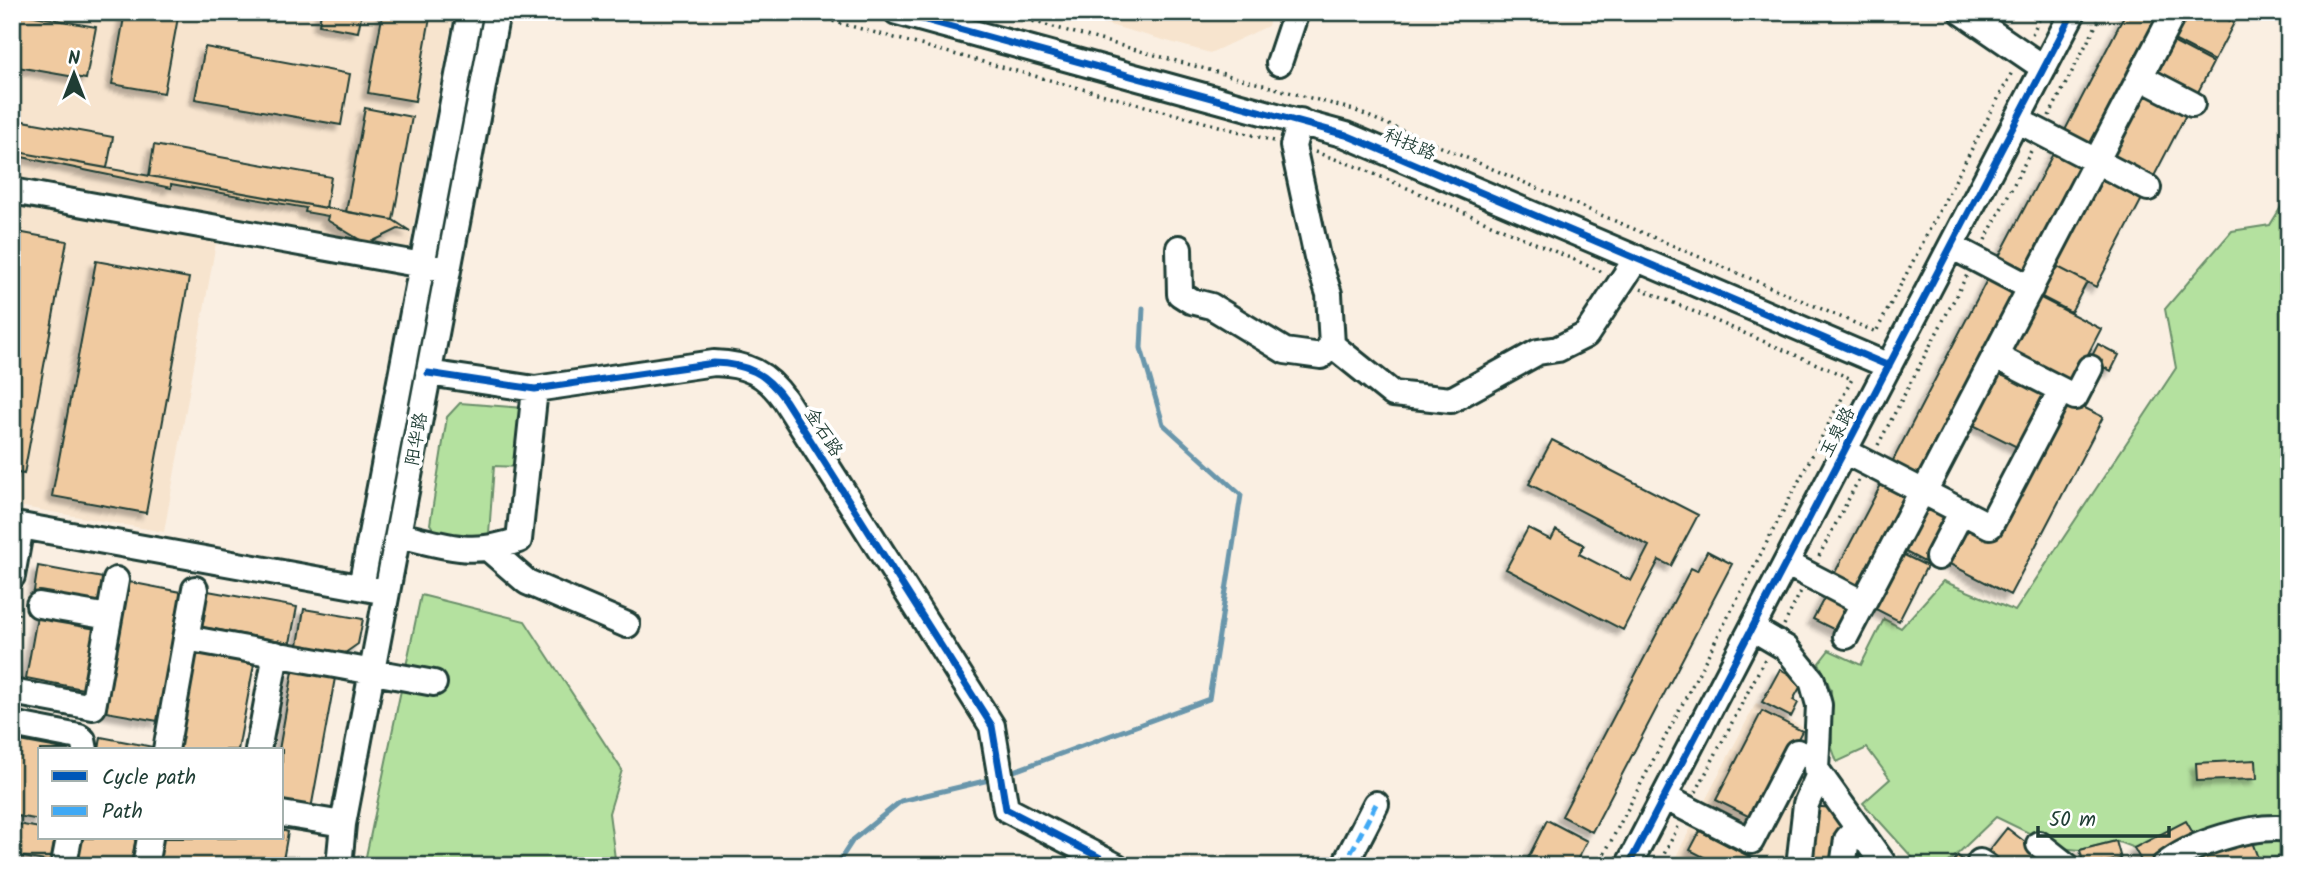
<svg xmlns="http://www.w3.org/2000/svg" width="2301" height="878" font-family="Kalam,'LXGW WenKai TC',sans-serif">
<defs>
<filter id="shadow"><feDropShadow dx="-5.5" dy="5.5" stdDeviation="2" flood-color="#0004"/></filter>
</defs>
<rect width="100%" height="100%" fill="#faefe2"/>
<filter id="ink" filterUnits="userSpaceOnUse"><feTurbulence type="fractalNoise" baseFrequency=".0143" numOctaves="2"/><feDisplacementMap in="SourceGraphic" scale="14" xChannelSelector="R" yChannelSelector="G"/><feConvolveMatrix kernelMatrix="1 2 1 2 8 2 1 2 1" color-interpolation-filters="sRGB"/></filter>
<g filter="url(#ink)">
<path fill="#f7e4ce" d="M12,12H454L404,276L216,243L164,532L12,505Z
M1063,12H1272L1268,26L1210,53Z
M1756,703L1814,733L1794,866H1671Z"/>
<path fill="#b4e19f" stroke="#6a8f6a" stroke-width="2" d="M2289,194V854L2259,861L2249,834L2134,848L2116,841L2080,850L2060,848L1996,817L1945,866H1920L1863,803L1890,779L1867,748L1837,762L1832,748L1831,690L1819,663L1829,650L1861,665L1884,619L1901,628L1943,581L2015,611L2176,368L2165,309L2232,231L2270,225Z
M460,403L524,408L520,467L494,466L489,534L477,541L438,536L430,524L447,417Z
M421,595L525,621L622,770L609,813L616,866H364Z"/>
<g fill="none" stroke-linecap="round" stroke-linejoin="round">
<path stroke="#6996ab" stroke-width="5" d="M1006,774L1209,699L1241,495L1163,424L1141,348L1143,308
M836,866L853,840L901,801L993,779"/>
</g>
<path fill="#f0caa0" stroke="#1f3d34" stroke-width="2" filter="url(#shadow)" d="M12,12L96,27L86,79L12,66Z
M125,12H179L164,93L112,84Z
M321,12H362L358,32L319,25Z
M383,12H431L415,101L368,93Z
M2126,12H2165L2093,152L2062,136Z
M2183,12H2213L2234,23L2214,61L2170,38Z
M2213,12H2240L2234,23Z
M2169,40L2213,63L2194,100L2149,77Z
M205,47L350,74L341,125L195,99Z
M2146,84L2190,107L2151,182L2107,159Z
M365,108L412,117L393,220L346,212Z
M12,119L113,137L107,168L12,151Z
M12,119L19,120L14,151H12Z
M154,145L331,177L326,208L149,176Z
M2056,148L2086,163L2026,280L1995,264Z
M12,151L393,220L410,231L398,229L367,244L327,220L328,216L305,212L306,208L171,184V188L17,156L16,160L12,159Z
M2101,171L2145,193L2096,287L2052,264Z
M12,231L67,241L24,474L12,472Z
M96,261L189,278L146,513L52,496Z
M2052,264L2087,282L2071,312L2036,294Z
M1991,272L2022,288L1919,484L1889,468Z
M2035,295L2101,329L2070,389L2004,355Z
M2098,344L2119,355L2111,371L2090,360Z
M2000,364L2051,391L2021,449L1969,423Z
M2065,398L2103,417L2010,595L1942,560L1964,518L1995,533Z
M1552,440L1698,515L1671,566L1659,560L1623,630L1506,569L1528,528L1551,540L1556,530L1584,545L1579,554L1631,581L1649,546L1529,484Z
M1885,477L1915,492L1860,597L1830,582Z
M1924,497L1955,513L1928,564L1898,548Z
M1707,551L1732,564L1592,832L1562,816L1691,568L1697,571Z
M1896,551L1927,566L1899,621L1868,605Z
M38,566L103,578L98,609L33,597Z
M129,582L181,592L158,721L106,712Z
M1829,589L1857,603L1841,633L1813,619Z
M208,591L297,607L290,643L202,627Z
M304,609L363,619L358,644L345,653L298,645Z
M38,611L95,621L83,689L26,678Z
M197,653L254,664L238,750H179Z
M1780,669L1803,682L1793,700L1798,703L1791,717L1762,702Z
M293,671L335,678L311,809L282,804V750H279Z
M1762,711L1802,731L1756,820L1716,800Z
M101,737L153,747L152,750H99Z
M20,741L69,750H40V820L12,815V781Z
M2256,760L2257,779L2197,781L2196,763Z
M1810,806L1845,809L1839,866L1805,863Z
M1547,820L1587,841L1574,866H1524Z
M2186,821L2197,840L2144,866L2134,848Z
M12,823L40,828V838H55L51,862L12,855Z
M2007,828L2056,866H1996L1984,857Z
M282,830L288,832L282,866H158L163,838H282Z
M1700,831L1758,861L1756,866H1721L1690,850Z
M2249,834L2259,861L2244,866H2176Z
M82,838H136L131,866H77Z
M2116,841L2121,859L2084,866L2080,850Z
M1958,856L1971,866H1950Z
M2289,856V866H2262Z"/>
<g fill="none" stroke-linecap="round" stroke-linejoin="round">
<g stroke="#1f3d34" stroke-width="30">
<path id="minor" d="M897,12L1346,135L1889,366
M1962,12L2044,68
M1279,63L1296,12
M2140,77L2192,104
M2017,120L2148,188
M1300,121L1293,146L1317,257L1329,294L1332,345L1393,394L1451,400L1538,352L1558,349L1586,335L1637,258
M12,191L439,268
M1951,246L2031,288
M1179,248L1180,294L1191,301L1211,306L1285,351L1321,356L1332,345
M1995,356L2075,397L2090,368
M428,373L535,389L714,363C747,364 766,373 785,400L992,726L1006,809L1116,866
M1844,451L1990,526L2061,390
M1924,492L2174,12
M399,535C447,546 471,557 519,540L535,389
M490,550L527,582L627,625
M1938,557L1962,511
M1786,563L1863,603
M12,576L21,526L376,590
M361,587L470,12
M39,605L109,617
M1752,628L1786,648L1812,680L1819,705L1816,769L1885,866
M1846,636L1922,491
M186,638L434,683
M12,692L93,707L116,580
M12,724L79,737L83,740L85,750
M166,750L195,589
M258,750L276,654
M1664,797L1751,841L1797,752
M282,814L343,824
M2039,844L2067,866
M1980,862L1986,866
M64,864L69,838
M145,866L150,838
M339,866L343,824L497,12
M1344,866L1376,804
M1628,866L2073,12
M1799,866L1806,804L1819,774
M1843,866L1847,839L1857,828
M2164,866C2191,843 2253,824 2289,829"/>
</g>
<path stroke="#1f3d34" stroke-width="3.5" stroke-dasharray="2 5" stroke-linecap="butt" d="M799,12L1274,141
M999,12L1354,110L1876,332L2012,72
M2032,34L2043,12
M2049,116L2103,12
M1315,152L1358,167L1605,273
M1985,240L2031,151
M1878,445L1967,275
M1819,556L1859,479
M1784,625L1801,591
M12,649L19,613
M1696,792L1765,659
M1598,866L1852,379L1641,289
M1658,866L1678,827"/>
<use href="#minor" stroke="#fff" stroke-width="24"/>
<path stroke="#3fa9f5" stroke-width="5" stroke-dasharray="10 5" stroke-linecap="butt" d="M1344,866L1376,804"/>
<g stroke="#fff" stroke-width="11">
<path id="cycleway" d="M897,12L1346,135L1889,366
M428,373L535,389L714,363C747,364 766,373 785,400L992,726L1006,809L1116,866
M1628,866L2073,12"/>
</g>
<use href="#cycleway" stroke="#0057b8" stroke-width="7"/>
</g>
</g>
<g text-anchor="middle" stroke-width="7" stroke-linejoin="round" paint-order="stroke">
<g font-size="18" fill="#1f3d34" stroke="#fff">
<text transform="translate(1410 144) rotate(23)" y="6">科技路</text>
<text transform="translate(824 432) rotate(57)" y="6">金石路</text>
<text transform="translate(1837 432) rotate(-62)" y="6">玉泉路</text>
<text transform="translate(416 439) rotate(-80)" y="6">阳华路</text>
</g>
</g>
<rect width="2301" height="878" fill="none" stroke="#fff" stroke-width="42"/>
<rect x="21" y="21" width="2259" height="836" fill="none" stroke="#1f3d34" stroke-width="2.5" filter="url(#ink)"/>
<rect x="38" y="748" width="245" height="91" fill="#ffffff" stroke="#a5b1ae" stroke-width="2"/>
<rect x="52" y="771" width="35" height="10" fill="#0057b8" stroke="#a5b1ae" stroke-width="2"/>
<text x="102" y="784" font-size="21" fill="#1f3d34">Cycle path</text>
<rect x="52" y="806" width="35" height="10" fill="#3fa9f5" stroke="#a5b1ae" stroke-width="2"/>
<text x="102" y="818" font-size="21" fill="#1f3d34">Path</text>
<g transform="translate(74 74)" stroke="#ffffff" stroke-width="5" paint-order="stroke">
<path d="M0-5L12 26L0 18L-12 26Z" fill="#1f3d34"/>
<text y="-10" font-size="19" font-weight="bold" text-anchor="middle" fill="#1f3d34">N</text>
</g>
<path d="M2038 826v10h131v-10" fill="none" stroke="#1f3d34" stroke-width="3.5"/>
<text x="2049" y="826" font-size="21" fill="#1f3d34" stroke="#ffffff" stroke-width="5" paint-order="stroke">50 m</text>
</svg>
